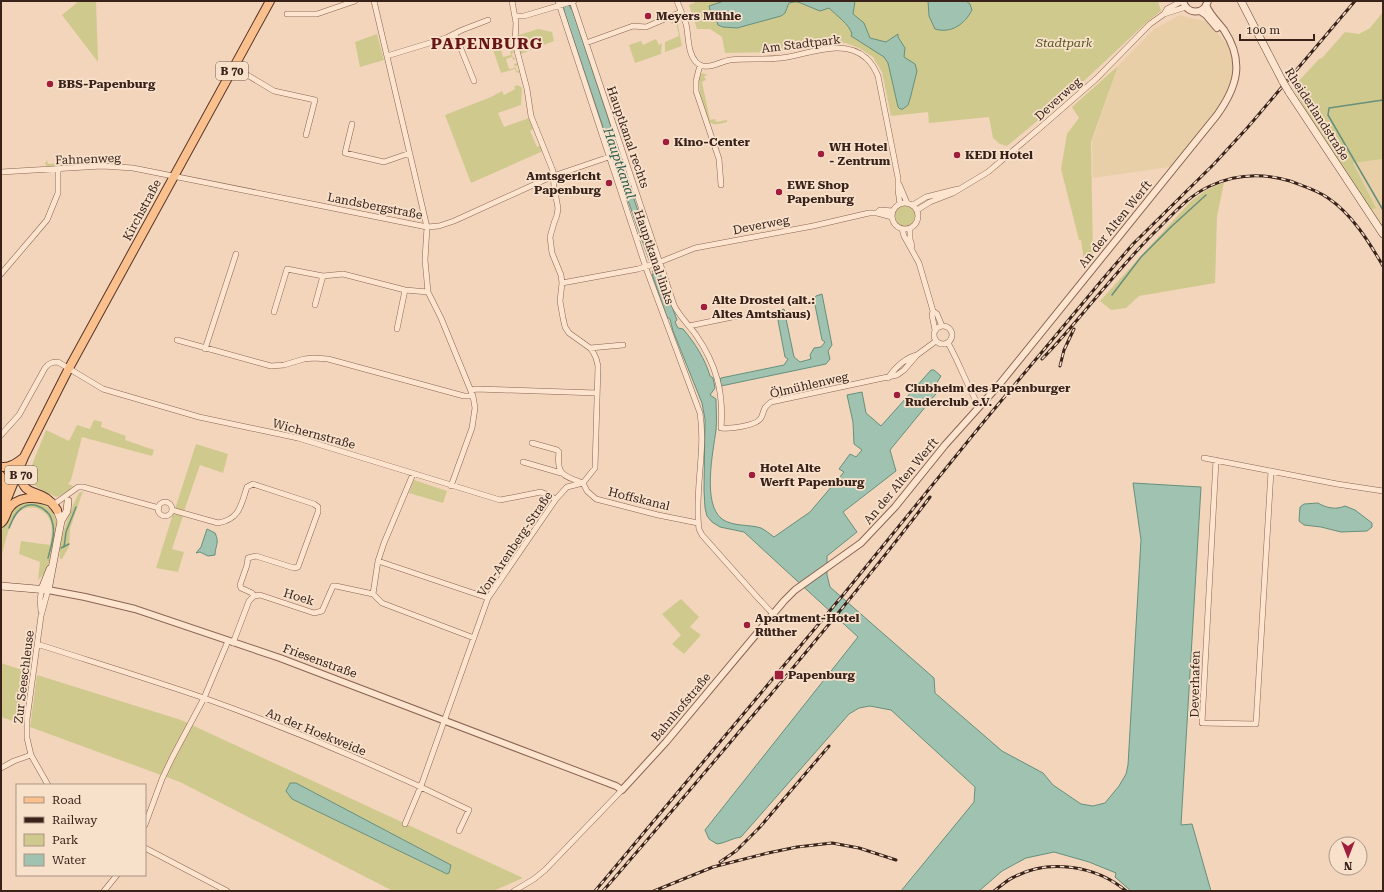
<svg xmlns="http://www.w3.org/2000/svg" width="1384" height="892" font-family="'Roboto Serif',serif">
<rect width="100%" height="100%" fill="#f2d5bb"/>
<path fill="#e8cfa7" d="M1180,15L1190,18L1207,21L1227,44L1232,57L1233,72L1231,86L1226,97L1170,167L1093,178L1092,142L1118,66L1154,29Z
M1383,159V229L1370,210L1375,208L1353,163Z"/>
<path fill="#d0c98e" fill-rule="evenodd" d="M79,1H96L98,62L62,15Z
M698,1H1158L1161,11L1148,21L1070,94L1007,146L1000,144L993,138L989,117L929,123L928,112L891,116L882,72L873,57L859,48L846,43H828L772,52L725,53L722,37L710,29H697L689,5Z
M1383,12V159L1353,163L1376,208L1370,210L1305,109L1294,89L1296,84L1319,59L1322,58L1345,32L1359,34L1370,28Z
M677,20L682,46L665,52V42L679,36L676,23L672,24L671,22Z
M538,29L552,32L554,41L521,54L518,42L519,35Z
M377,34L384,60L360,67L355,42Z
M500,37V47L503,57L511,55L508,42L510,40L513,41L509,42L511,51H515V52L512,53L513,58H517L513,60L512,57L506,59L509,69L515,68L514,64L518,63L519,65L515,66L517,71L520,70V72L517,73L515,69L501,73L492,47V40Z
M656,39L659,45L662,43L661,54L635,63L629,45L641,41L643,45Z
M1118,66L1091,142L1093,258L1085,268L1081,240H1079L1061,169L1067,134L1079,118L1072,107Z
M702,73L708,75L704,76L706,80L702,82L710,120L715,119L716,122L727,120V122C722,123 715,126 711,123C704,118 698,87 699,79C699,78 701,75 702,73Z
M517,85L521,87L522,89L521,105L498,113L504,127L529,118L533,129L530,131L537,147L541,145L543,151L471,183L445,115L491,97L502,91L504,95L515,89L514,87Z
M98,155L99,160L96,163L48,167L45,164L47,160L48,164L98,159Z
M1224,182L1217,217L1215,283L1139,296L1126,308L1111,310L1100,301L1191,201L1205,191Z
M895 216a10 10 0 1 1 20 0a10 10 0 1 1-20 0Z
M94,420L102,422L101,427L126,436L125,440L154,450L152,456L82,437L71,480L68,484L73,486C68,492 63,495 56,497C43,490 28,487 30,470L46,430L69,441L77,425L90,429Z
M196,444L228,454L223,473L200,465L184,511L175,509Z
M414,480L447,491L443,503L409,493Z
M83,491L70,529L69,547L62,559H60C57,543 71,508 79,493Z
M36,501C45,504 51,508 55,516C61,530 50,572 38,580L40,562L19,554L21,541L50,545C51,538 53,530 51,523C47,508 28,502 17,514C8,525 5,544 1,558V533L5,522L12,510L22,502Z
M173,514L183,516L172,549L184,552L178,572L156,568Z
M681,599L699,617L690,627L701,635L684,654L672,644L681,635L662,614Z
M1,663L25,671L20,705L19,723L1,717Z
M37,675L181,720L523,878L493,891H393L180,782L30,727ZM290,783H296L450,865L446,874L292,799L287,787Z"/>
<path fill="#a0c2b0" stroke="#66907c" d="M562,1H568L571,9H572L619,151L612,154L565,14Z
M724,1H855L853,14L864,23L870,38L886,42L898,34V37L905,48L904,57L915,64L917,71L910,99L908,105L903,109H900L898,107L888,63L884,57L851,36L852,34C849,24 837,16 829,8L820,11L798,2H794L789,3L785,13L781,16L737,28L723,27L718,25L716,19L722,17L710,10L709,6Z
M928,1H966L970,4L972,10C965,24 951,34 935,29L929,16Z
M619,155L654,258L649,260L614,161L613,157Z
M658,269L677,320L675,322L678,328L683,329C695,343 705,359 710,376L713,378L715,388L710,395L716,399C716,410 717,420 716,430C713,452 702,504 722,519C733,527 749,524 761,528C765,530 770,534 774,537L810,512L844,472L839,469L850,454L856,457L862,450L854,444L853,422L847,395L862,392L866,413L881,426L931,370H934L941,376L936,384L940,389L890,450L896,471L843,512L857,532L827,556V575L830,587L934,678L935,693L1002,751L1043,773L1053,785L1081,804L1093,806L1105,803L1119,786L1126,774L1128,765L1141,540L1133,483L1201,487L1181,825L1192,824L1211,891H1131L1115,877L1116,873L1089,862L1054,852L1026,858L1002,871L979,891H901L974,802L975,787L891,710L870,706L859,708L849,714L741,837C732,838 726,843 717,844L709,839L705,830L858,637L744,532L720,527L712,522L707,516L705,508L704,490L705,419L702,403L673,331L670,319L667,317L652,274H654L652,271Z
M822,294L832,345L828,351L830,359L826,364L721,386L720,379L721,378L784,365L788,359L785,357L777,315L778,311L784,309L794,357L800,362L811,359L810,355L814,348L821,347L825,342L822,340L814,300L816,296Z
M1318,503C1326,508 1336,510 1345,506L1355,510L1372,523V527L1367,531L1341,532L1321,527L1304,525L1299,521L1300,507L1304,504Z
M207,529L215,533C220,543 215,546 215,555L208,556L200,552L196,553L201,547Z
M290,783H296L451,865L449,873L447,874L292,799L286,791Z"/>
<g fill="none" stroke-linecap="round" stroke-linejoin="round">
<path stroke="#66907c" stroke-width="1.5" d="M1383,100L1329,108L1328,115L1383,210
M1112,295L1141,257L1172,226L1206,195
M9,528C12,521 15,512 22,508C33,500 49,509 52,521C56,532 51,546 48,558
M64,547L66,532L76,507
M61,548L69,544"/>
<path stroke="#a0c2b0" stroke-width="5" d="M650,252L658,275"/>
<g stroke="#8a6453" stroke-width="6">
<path id="minor" d="M374,1L427,227L425,260L428,292L441,318L473,396L475,408L472,428L451,486
M512,1L516,23L515,43L527,89L531,116L553,171L554,187L558,208L557,215L554,223L550,237L552,253L561,275L562,283L560,301L563,318L565,327L569,333L590,348L593,352L596,358L598,366L595,468L583,483
M558,1L647,271L700,413C706,452 694,492 699,529L702,535L758,598L773,614
M572,1L674,305C679,316 689,325 696,335C716,364 724,392 721,428C730,429 756,426 761,418C765,410 762,409 771,402L897,375L904,370L917,355L936,341
M677,1C680,9 683,16 686,24C689,36 687,52 696,62C706,72 718,62 730,60C747,58 764,60 781,58C807,55 843,37 866,58C872,63 875,69 878,76L898,178V190L900,204
M287,14H317L355,1
M1164,14L1186,7
M515,16H524L574,1
M455,34L474,81
M586,43L633,26L646,27L681,12
M387,56L446,38L462,30L488,20
M700,65L696,81V91L719,159L721,185
M234,67L274,91L315,100L306,135
M352,124L345,153L384,162L410,153
M1,172L102,166L133,168L427,227L439,226L454,221L553,176L609,157
M899,184L907,203
M892 216a13 13 0 1 1 26 0a13 13 0 1 1-26 0Z
M913,205L926,197L958,189
M917,210L930,202L953,193L988,172L1041,127L1096,79L1150,24L1164,14L1167,9L1182,1
M877,213L880,210L893,211
M910,228V239L912,246
M902,229L904,236L919,263L933,311L932,315L935,330
M1,274L47,220L58,193V170
M562,283L638,269L660,262L695,248L813,226L869,213H877L892,217
M315,305L323,276
M933,311L937,314L942,326
M274,312L287,269L323,276L343,274L405,290L428,292
M934 335a9 9 0 1 1 18 0a9 9 0 1 1-18 0Z
M689,326L737,316
M397,329L405,290
M177,340L271,366L284,365L304,359L314,358L328,359L464,396H473
M948,343C960,364 967,386 979,406
M590,348L623,345
M205,349L236,254
M888,378C895,368 905,358 917,355
M472,390L476,389L597,393
M1,435L19,415L45,368C49,363 52,362 58,362L103,389L199,417L298,438L500,500L541,492L556,499
M532,443L557,450L559,452C556,475 564,476 583,483L587,491L596,499L658,515L698,523
M1204,458L1337,484L1383,491
M1216,460L1202,723L1256,724L1271,471
M523,462L561,473
M413,474L384,543L378,561L373,594L382,603L474,638
M158 509a7 7 0 1 1 14 0a7 7 0 1 1-14 0Z
M53,505L78,487H83L159,508
M172,510L218,523C240,519 241,505 247,487L253,484L314,504L318,507V512L298,567L294,568L256,556L248,558L247,565L240,585L241,588L252,593L254,596
M378,561L488,598
M41,611L40,599L42,589
M233,643L249,601L254,596L260,595L314,613L322,611L333,586H336L373,594
M37,644C93,662 149,679 204,698C294,730 383,768 469,810L459,831
M1,768L14,761L31,755
M48,785L31,755L27,738V719L41,616L48,590
M405,824L421,786L488,598L556,499L567,487L583,483
M145,825L162,779L172,758L204,698L228,641
M145,848L227,891
M104,891L117,875
M514,891L534,879L545,870L622,790"/>
</g>
<g stroke="#8a6453" stroke-width="8">
<path id="tertiary" d="M1183,1C1187,15 1204,15 1208,1
M1200,11L1206,15L1217,28
M48,590L85,597L135,609L280,658L616,786L622,790L666,742L784,601L795,590L861,543L895,507L945,445L998,386L1028,349L1217,115C1237,87 1245,62 1224,30C1218,22 1210,15 1206,5"/>
</g>
<g stroke="#6c4537" stroke-width="8">
<path id="secondary" d="M1241,1L1283,82
M1289,92L1383,234
M61,521L67,511L68,501
M1,586L48,590L61,521L57,510
M42,589L50,569"/>
</g>
<g stroke="#573428" stroke-width="10">
<path id="primary" d="M1,467C10,468 16,463 23,458
M1,476C5,483 6,490 4,498
M21,476C23,494 34,490 46,498C50,501 54,505 57,510
M1,516L4,506L24,457L69,368L270,1
M1,523C5,520 6,514 8,510C17,495 37,496 51,502"/>
</g>
<use href="#minor" stroke="#fce4ce" stroke-width="5"/>
<use href="#tertiary" stroke="#fce4ce" stroke-width="6"/>
<use href="#secondary" stroke="#fce4ce" stroke-width="7"/>
<use href="#primary" stroke="#fac08e" stroke-width="8"/>
<g stroke="#38221a" stroke-width="3">
<path id="rail" d="M1042,359C1065,336 1085,310 1106,286C1123,266 1140,246 1159,228C1175,212 1190,195 1210,186C1236,174 1263,173 1290,181C1303,186 1317,190 1328,198C1352,214 1369,242 1383,266
M1060,366L1064,350L1074,329
M720,862L736,851L760,827L829,746
M595,891L843,595L986,419L1102,280L1133,244L1214,164L1248,127L1355,1
M603,891C660,826 716,759 772,693C826,628 880,564 930,497
M654,891L713,867L768,853L797,847L832,843L859,848L896,860
M994,891C1001,886 1007,880 1014,877C1049,858 1097,866 1126,891"/>
</g>
<use href="#rail" stroke="#f8e1cb" stroke-width="1.5" stroke-dasharray="4.5" stroke-linecap="butt"/>
<g stroke="#6c4537" stroke-width="8" stroke-linecap="butt">
<path id="secondary-bridge" d="M1283,82L1289,92"/>
</g>
<use href="#secondary-bridge" stroke="#fce4ce" stroke-width="7"/>
</g>
<g fill="#9f1e3c" stroke="#f8e1cb" stroke-width="1.5">
<circle cx="648" cy="16" r="4"/>
<circle cx="50" cy="84" r="4"/>
<circle cx="666" cy="142" r="4"/>
<circle cx="821" cy="154" r="4"/>
<circle cx="957" cy="155" r="4"/>
<circle cx="609" cy="183" r="4"/>
<circle cx="779" cy="192" r="4"/>
<circle cx="704" cy="307" r="4"/>
<circle cx="897" cy="395" r="4"/>
<circle cx="752" cy="475" r="4"/>
<circle cx="747" cy="625" r="4"/>
<rect x="774" y="670" width="10" height="10" rx="2"/>
</g>
<g text-anchor="middle" stroke-width="3.5" stroke-linejoin="round" paint-order="stroke">
<g fill="#f8e1cb" stroke="#725b4f" stroke-width="1">
<rect x="216" y="62" width="32" height="18" rx="3"/>
<rect x="5" y="466" width="32" height="18" rx="3"/>
</g>
<g font-size="11" font-weight="bold" fill="#38221a">
<text x="232" y="75">B 70</text>
<text x="21" y="479">B 70</text>
</g>
<g font-size="12" font-weight="bold" fill="#38221a" stroke="#f8e1cb" text-anchor="start">
<text x="656" y="20">Meyers Mühle</text>
<text x="58" y="88">BBS-Papenburg</text>
<text x="674" y="146">Kino-Center</text>
<text x="829" y="151">WH Hotel<tspan x="829" dy="14">- Zentrum</tspan></text>
<text x="965" y="159">KEDI Hotel</text>
<text x="601" y="180" text-anchor="end">Amtsgericht<tspan x="601" dy="14">Papenburg</tspan></text>
<text x="787" y="189">EWE Shop<tspan x="787" dy="14">Papenburg</tspan></text>
<text x="712" y="304">Alte Drostei (alt.:<tspan x="712" dy="14">Altes Amtshaus)</tspan></text>
<text x="905" y="392">Clubheim des Papenburger<tspan x="905" dy="14">Ruderclub e.V.</tspan></text>
<text x="760" y="472">Hotel Alte<tspan x="760" dy="14">Werft Papenburg</tspan></text>
<text x="755" y="622">Apartment-Hotel<tspan x="755" dy="14">Rüther</tspan></text>
<text x="788" y="679">Papenburg</text>
</g>
<g font-size="12" font-style="italic" fill="#55561e" stroke="#f8e1cb">
<text x="1064" y="47">Stadtpark</text>
</g>
<g font-size="12" fill="#38221a" stroke="#f8e1cb">
<text transform="translate(801 44) rotate(-7)" y="4">Am Stadtpark</text>
<text transform="translate(1058 99) rotate(-42)" y="4">Deverweg</text>
<text transform="translate(1317 114) rotate(57)" y="4">Rheiderlandstraße</text>
<text transform="translate(628 137) rotate(71)" y="4">Hauptkanal rechts</text>
<text transform="translate(88 159) rotate(-2)" y="4">Fahnenweg</text>
<text transform="translate(375 206) rotate(11)" y="4">Landsbergstraße</text>
<text transform="translate(142 210) rotate(-62)" y="4">Kirchstraße</text>
<text transform="translate(1115 224) rotate(-51)" y="4">An der Alten Werft</text>
<text transform="translate(761 225) rotate(-11)" y="4">Deverweg</text>
<text transform="translate(654 257) rotate(71)" y="4">Hauptkanal links</text>
<text transform="translate(809 385) rotate(-13)" y="4">Ölmühlenweg</text>
<text transform="translate(314 434) rotate(15)" y="4">Wichernstraße</text>
<text transform="translate(901 481) rotate(-50)" y="4">An der Alten Werft</text>
<text transform="translate(639 499) rotate(14)" y="4">Hoffskanal</text>
<text transform="translate(515 544) rotate(-56)" y="4">Von-Arenberg-Straße</text>
<text transform="translate(299 597) rotate(17)" y="4">Hoek</text>
<text transform="translate(320 661) rotate(20)" y="4">Friesenstraße</text>
<text transform="translate(24 677) rotate(-83)" y="4">Zur Seeschleuse</text>
<text transform="translate(1195 684) rotate(-89)" y="4">Deverhafen</text>
<text transform="translate(681 707) rotate(-50)" y="4">Bahnhofstraße</text>
<text transform="translate(316 732) rotate(22)" y="4">An der Hoekweide</text>
</g>
<g font-size="13" font-style="italic" fill="#27594b" stroke="#f8e1cb">
<text transform="translate(620 163) rotate(71)" y="5">Hauptkanal</text>
</g>
<g font-size="16" font-weight="bold" letter-spacing="1" fill="#681516" stroke="#f8e1cb">
<text x="487" y="49">PAPENBURG</text>
</g>
</g>
<rect width="1384" height="892" fill="none" stroke="#38221a" stroke-width="4"/>
<rect x="16" y="784" width="130" height="92" fill="#f8e1cb" stroke="#ab9584"/>
<rect x="24" y="797" width="20" height="6" fill="#fac08e" stroke="#ab9584"/>
<text x="52" y="804" font-size="12" fill="#38221a">Road</text>
<rect x="24" y="817" width="20" height="6" fill="#38221a" stroke="#ab9584"/>
<text x="52" y="824" font-size="12" fill="#38221a">Railway</text>
<rect x="24" y="834" width="20" height="12" fill="#d0c98e" stroke="#ab9584"/>
<text x="52" y="844" font-size="12" fill="#38221a">Park</text>
<rect x="24" y="854" width="20" height="12" fill="#a0c2b0" stroke="#ab9584"/>
<text x="52" y="864" font-size="12" fill="#38221a">Water</text>
<g transform="translate(1348 856) rotate(180)"><circle r="19" fill="#f8e1cb" stroke="#ab9584"/>
<path d="M0-3L7 15L0 10L-7 15Z" fill="#9f1e3c"/>
<text y="-6" font-size="11" font-weight="bold" text-anchor="middle" fill="#38221a">N</text>
</g>
<path d="M1240 34v6h74v-6" fill="none" stroke="#38221a" stroke-width="2"/>
<text x="1246" y="34" font-size="12" fill="#38221a" stroke="#f8e1cb" stroke-width="3" paint-order="stroke">100 m</text>
</svg>
